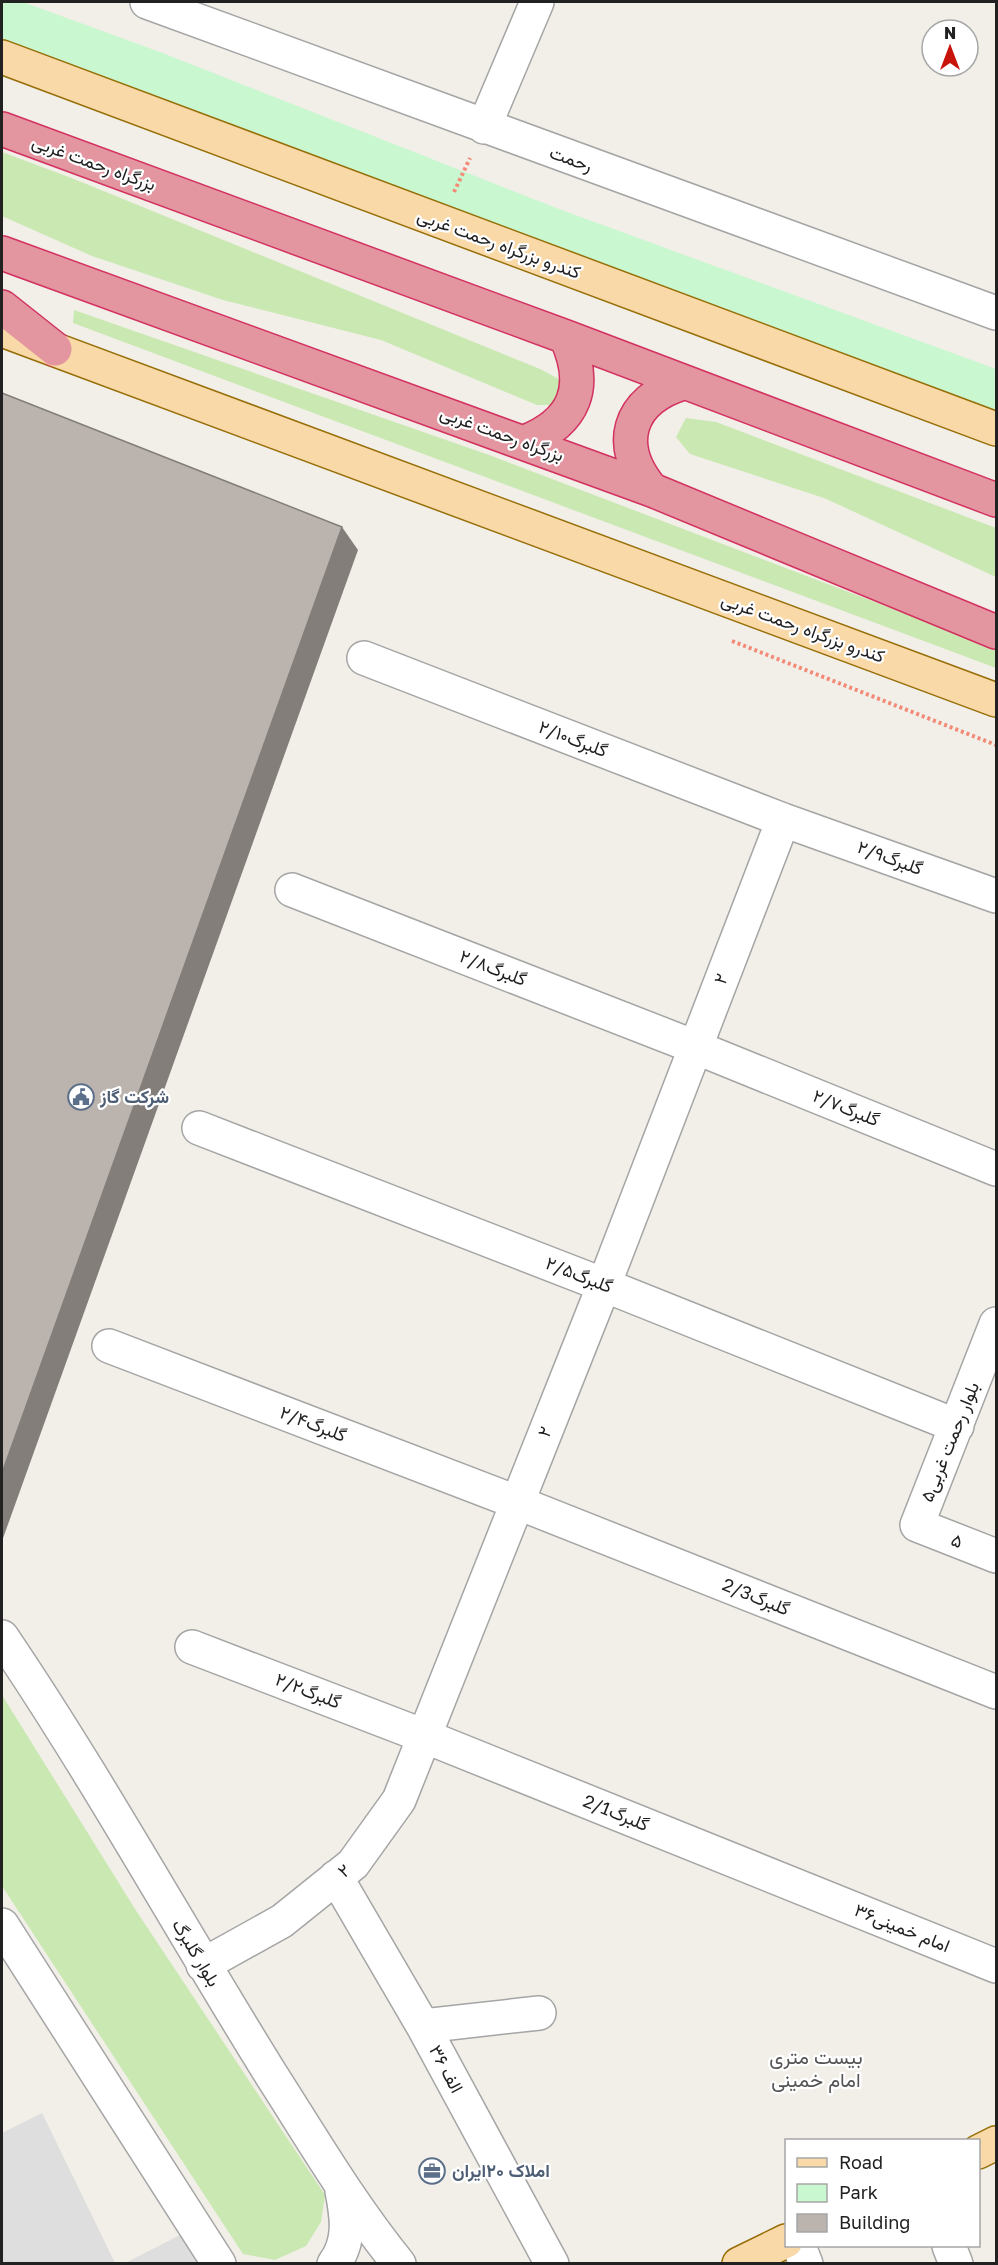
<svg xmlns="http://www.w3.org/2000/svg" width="998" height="2265" font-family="'Golos Text',Vazirmatn,sans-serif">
<rect width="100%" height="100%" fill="#f1efe8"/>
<path fill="#dfdede" d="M42,2113L115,2263H2V2133Z
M184,2233L198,2263L123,2264Z"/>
<path fill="#cae8b2" d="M2,152L74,179L540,369L559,379L562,393L554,405H537L381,340L223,300L92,256L2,216Z
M74,310L489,455L996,648V668L73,323Z
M686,418L716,422L996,528V577L824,498L690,454L676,437Z
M2,1695L135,1909L325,2195L321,2222L306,2246L275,2260L243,2254L2,1886Z"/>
<path fill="#c9f7cf" d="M2,2H23L160,52L559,209L996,369V413L2,46Z"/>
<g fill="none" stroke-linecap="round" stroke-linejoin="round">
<g stroke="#a5a5a5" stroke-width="36">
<path id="minor" d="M147,2L996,313
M484,127L537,2
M364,658L783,820L996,896
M292,890L695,1047L996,1169
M199,1128L604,1285L957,1426
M996,1324L917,1525L996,1556
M109,1346L516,1502L996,1692
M2,1637C98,1779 181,1930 272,2076C313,2140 351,2205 399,2264
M192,1647L424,1736L996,1966
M336,1877L423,2026L552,2264
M2,1925L219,2264
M203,1965L282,1921L353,1864L399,1800L604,1285L783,820
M423,2026L539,2013
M799,2246L806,2264
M949,2246L956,2264
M334,2264C351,2241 347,2217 342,2191"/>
</g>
<g stroke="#976e08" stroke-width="36">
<path id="major" d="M2,57L996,429
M2,330L996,700
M978,2152L996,2143
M739,2264L786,2241"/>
</g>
<g stroke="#d33261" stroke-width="36">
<path id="highway" d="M2,129L566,337L996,500
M2,253L652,490L996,632
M2,307L55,349
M525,442C575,422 589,387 566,337
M652,490C614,445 628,400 683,383"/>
</g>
<path stroke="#f38a77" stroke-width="4" stroke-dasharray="3 3" stroke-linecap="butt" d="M454,192L470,158
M732,641L996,745"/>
<use href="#minor" stroke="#fff" stroke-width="33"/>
<use href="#major" stroke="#f8d9a7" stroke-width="33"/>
<use href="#highway" stroke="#e395a0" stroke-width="33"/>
</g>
<path fill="#837e7a" d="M342,527L358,550L2,1541V1473Z"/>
<path fill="#bbb4ae" stroke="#837e7a" stroke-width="1.5" d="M2,393L342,527L2,1473Z"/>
<defs>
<g id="civic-ring" transform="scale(1.35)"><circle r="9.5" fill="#fff" stroke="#5c6f8a" stroke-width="1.5"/><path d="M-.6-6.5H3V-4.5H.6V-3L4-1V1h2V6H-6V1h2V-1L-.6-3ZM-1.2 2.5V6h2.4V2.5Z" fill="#5c6f8a"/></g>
<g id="office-ring" transform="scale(1.35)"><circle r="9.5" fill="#fff" stroke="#5c6f8a" stroke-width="1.5"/><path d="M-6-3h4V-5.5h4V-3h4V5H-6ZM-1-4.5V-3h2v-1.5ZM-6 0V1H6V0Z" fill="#5c6f8a"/></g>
</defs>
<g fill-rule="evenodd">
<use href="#civic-ring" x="81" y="1097"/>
<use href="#office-ring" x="432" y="2171"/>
</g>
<g text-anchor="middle" stroke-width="4.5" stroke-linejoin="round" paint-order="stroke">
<g font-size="18" fill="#212121" stroke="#fff">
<text transform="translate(571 159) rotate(20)" y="6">رحمت</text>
<text transform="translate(94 163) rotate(20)" y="6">بزرگراه رحمت غربی</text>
<text transform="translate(499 244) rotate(20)" y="6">کندرو بزرگراه رحمت غربی</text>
<text transform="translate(502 434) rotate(20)" y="6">بزرگراه رحمت غربی</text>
<text transform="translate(803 628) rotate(20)" y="6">کندرو بزرگراه رحمت غربی</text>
<text transform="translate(573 739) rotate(21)" y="6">گلبرگ۲/۱۰</text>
<text transform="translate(890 858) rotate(20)" y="6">گلبرگ۲/۹</text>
<text transform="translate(493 968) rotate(21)" y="6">گلبرگ۲/۸</text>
<text transform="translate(721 979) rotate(-69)" y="6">۲</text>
<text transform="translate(846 1108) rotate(22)" y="6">گلبرگ۲/۷</text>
<text transform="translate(579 1275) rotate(21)" y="6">گلبرگ۲/۵</text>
<text transform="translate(313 1424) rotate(21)" y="6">گلبرگ۲/۴</text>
<text transform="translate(545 1432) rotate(-68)" y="6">۲</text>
<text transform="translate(950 1442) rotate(-68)" y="6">بلوار رحمت غربی۵</text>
<text transform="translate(957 1541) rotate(22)" y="6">۵</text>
<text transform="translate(756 1597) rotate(22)" y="6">2/3گلبرگ</text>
<text transform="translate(308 1691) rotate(21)" y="6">گلبرگ۲/۲</text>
<text transform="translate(616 1813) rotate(22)" y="6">2/1گلبرگ</text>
<text transform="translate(344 1871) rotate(-40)" y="6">۲</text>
<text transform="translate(902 1928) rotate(22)" y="6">امام خمینی۳۶</text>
<text transform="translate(196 1953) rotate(59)" y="6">بلوار گلبرگ</text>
<text transform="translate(446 2069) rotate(62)" y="6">۳۶ الف</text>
</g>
<g font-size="18" font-weight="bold" fill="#4e5e75" stroke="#fff" text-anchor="start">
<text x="100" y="1103">شرکت گاز</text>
<text x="452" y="2177">املاک ۲۰ایران</text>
</g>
<g font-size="20" fill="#545454" stroke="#fff">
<text x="816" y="2064">بیست متری<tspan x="816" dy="23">امام خمینی</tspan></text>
</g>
</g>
<rect width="998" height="2265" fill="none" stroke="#212121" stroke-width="6"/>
<rect x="785" y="2139" width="195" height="108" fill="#ffffff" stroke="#a6a6a6" stroke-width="1.5"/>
<rect x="797" y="2158" width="30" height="9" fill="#f8d9a7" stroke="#a6a6a6" stroke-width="1.5"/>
<text x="839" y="2169" font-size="18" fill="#212121">Road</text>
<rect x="797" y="2184" width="30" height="18" fill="#c9f7cf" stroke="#a6a6a6" stroke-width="1.5"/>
<text x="839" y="2199" font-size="18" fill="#212121">Park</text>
<rect x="797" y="2214" width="30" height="18" fill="#bbb4ae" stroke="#a6a6a6" stroke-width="1.5"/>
<text x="839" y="2229" font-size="18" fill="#212121">Building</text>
<g transform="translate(950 48)"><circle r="28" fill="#ffffff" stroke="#a6a6a6" stroke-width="1.5"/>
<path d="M0-4.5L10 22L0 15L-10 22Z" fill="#c8130a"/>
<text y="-9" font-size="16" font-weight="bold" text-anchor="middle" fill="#212121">N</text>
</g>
</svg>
